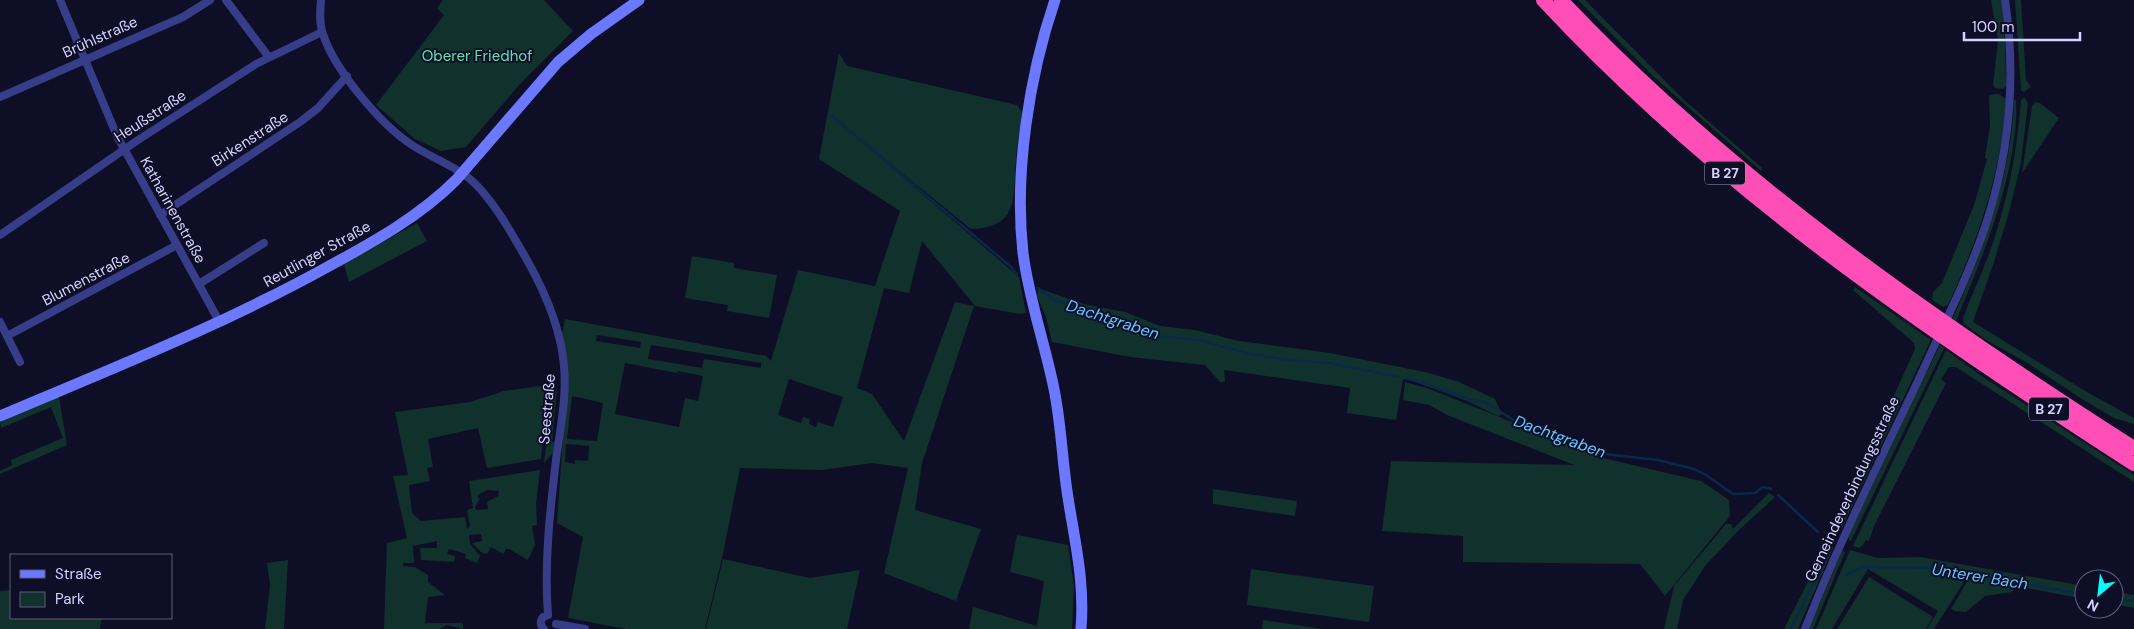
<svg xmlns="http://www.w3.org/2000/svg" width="2134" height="629" font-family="'DM Sans',sans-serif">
<rect width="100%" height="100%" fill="#0f0e27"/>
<path fill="#11312c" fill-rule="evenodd" d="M443,0H544L573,31L520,84L466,147L441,151L415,139L376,105L444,15L437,8Z
M1578,0H1585L1684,100L1762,168L1761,171L1655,78Z
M1991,0H2001C2005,28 2006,57 2006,86L2003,89L1995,88L1993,85L1998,40Z
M2015,0H2021L2026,80L2031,87L2024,92L2021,90Z
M839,53L847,66L1017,105L1023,113C1020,129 1017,144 1016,159C1013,196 1020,228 971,229L834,118L1019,277L1026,313L1019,314L975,306L922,241L909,293L884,288L857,388L872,394L904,441L955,302L974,306L922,463L915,510L981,529L956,601L884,573L908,468L872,463L822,470L740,468L723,554L705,629H626L568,618L583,537L557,523L563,437L562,334L565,319L766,356L771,361L798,270L875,286L900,211L819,159ZM597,335L641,342L640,348L596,341ZM651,345L761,363V368L704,359L702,368L648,359ZM625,363L677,373L678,371L703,376L698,401L685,398L679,427L615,414ZM789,379L843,397L833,427L818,422L816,427L809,424L810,419L803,417L801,423L778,415ZM572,396L603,403L597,441L567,439ZM566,444L589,446L588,461L575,460V464L565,462Z
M1994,94H1999L2006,99C2002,171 1978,240 1948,305L1943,307L1936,303L1932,299L1933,292L1942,283L1974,205L1987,159L1985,158L1990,126L1989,96Z
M2024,97L2028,103L2021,163L2009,212L1994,262L1973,322L2087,392L2134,418V424L2114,418L2082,399L2026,362L1986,340L1964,324L1963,318C1971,296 1981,276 1989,254C2007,204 2017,153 2021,100Z
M2016,99C2020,168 1982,259 1955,323L1952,321C1982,250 2011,179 2014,101Z
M2035,102L2040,103L2059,118L2022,173L2032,106Z
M417,223L427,241L349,282L344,264Z
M692,256L734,263V268L777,275L769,318L727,311L728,305L685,298Z
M1855,287L1931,340L1841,530L1834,532L1829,530V527L1844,506L1915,349L1914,343L1853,290Z
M1038,288L1083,304L1125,312L1160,326L1195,330L1239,341L1330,353L1425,372L1459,382L1495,399L1502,414L1498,416L1467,401L1411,380L1403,379L1396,420L1347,413L1350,388L1224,370L1225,382H1220L1205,365L1130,357L1052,342L1046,317L1037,296Z
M1940,345L1944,348L1851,541L1849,540L1848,536Z
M1946,350L1983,377L2134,475V482L1956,367H1949L1941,379L1946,383L1874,526L1869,541L1866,540L1863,545L1859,548L1853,546Z
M1405,382L1427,388L1603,458L1701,481L1729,500L1730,516L1665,596L1640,564L1463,562V536L1382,531L1391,461L1574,465L1447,415L1429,405L1403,400Z
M553,384L555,385L548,393L541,459L487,468L478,428L428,439L433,467L427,468L430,481L409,485L412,513L421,521L465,517L467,529L470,526L467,510L473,508L469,481L540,470L536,504L537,525L532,526L535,545L528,560L509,549H506L503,554L491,547L487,554L482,553L472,543L482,541L481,534L469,535L470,544L480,556L477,563L465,558L466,554L449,549L447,554L455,556L454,562L421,560L420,548H437V541L413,546L414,563H403V566L415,567L428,575V582L445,595L428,597L425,623H463V629L447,625L440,629H384L387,543L407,538L393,476L408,475L395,412L470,402L504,391ZM487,490L499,491L498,496L487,502L488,509L476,510L475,507L480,499L478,498V495Z
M557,388L552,442L555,443L553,453L544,463L552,394Z
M59,397L67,445L0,474V471L12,465L11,460L63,438L51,407L1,428L0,422Z
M1213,489L1297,501L1295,516L1213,504Z
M1769,493L1775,497L1739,530L1705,566L1683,600L1677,629H1664L1674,586L1726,524H1731L1733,529Z
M1017,535L1068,545L1074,586L1072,629H969L973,607L1037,626L1044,581L1010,572Z
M1825,536L1830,539L1833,548L1798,629H1784L1809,580L1823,539Z
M1850,550L1878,558L1920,557L2084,586V599L2016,586L2012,592L1985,596L1966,612L1955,611L1951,609L1968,580L1960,576L1958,579L1964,582L1934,629H1927L1938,611L1868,569L1832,629H1816Z
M1842,551L1845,552L1813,629H1809Z
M723,559L810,578L860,570L847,629H706Z
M288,560L284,629H265L270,585L267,563Z
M1251,569L1374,586L1369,622L1247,605Z
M1869,577L1933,617L1926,629H1837Z
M11,590V618H102L100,629H0V591Z
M2114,592L2134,595V608L2114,604Z
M1263,620L1323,629H1262Z"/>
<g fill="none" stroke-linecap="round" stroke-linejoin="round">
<path stroke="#0a294a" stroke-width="2.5" d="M831,115L1010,266L1017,274
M1038,288L1054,300L1136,325L1156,336L1199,340L1250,354L1288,360L1329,363L1399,377
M1407,378L1469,399L1487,403L1518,423L1534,427L1604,454L1658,460L1694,469L1706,475L1733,494L1755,493L1763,487L1771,489
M1778,495L1818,532
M1846,575L1863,567L1946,568L2084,595
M2114,599L2134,601
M1791,629L1827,554L1829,545L1825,539"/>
<path stroke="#373d88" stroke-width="8" d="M60,0L117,136L219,321
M226,0L268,56
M321,0C320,11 319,23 323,34C334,69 380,124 412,145C430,157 453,165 470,179C493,199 512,234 527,260C545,292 561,329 564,366C567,397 560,429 556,460C550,511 544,563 548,615
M0,97L183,17L210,0
M160,215L300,122L318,108L347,76
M0,235L138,140L256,64L322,32
M199,284L264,243
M0,322L20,362
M7,336L177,245
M556,624L585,629
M544,629C538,624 541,616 548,615
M1805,629C1838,544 1879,463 1918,381C1942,328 1969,276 1987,221C2010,149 2016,74 2005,0"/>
<path stroke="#6b78ff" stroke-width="11" d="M1055,0C1029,76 1014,173 1023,253C1029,300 1045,344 1054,389C1061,423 1062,457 1067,491C1074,539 1085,579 1081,629
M0,416C111,369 225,324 331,265C375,241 420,216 456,180L558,62L591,34L639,0"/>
<path stroke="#ff4fb7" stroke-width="14" d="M1543,0C1716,186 1921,327 2134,464
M1561,0C1729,178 1929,317 2134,448"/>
</g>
<g text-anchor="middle" stroke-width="4" stroke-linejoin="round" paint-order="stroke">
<g fill="#0f0e27" stroke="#9999be" stroke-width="1">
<rect x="1705" y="161.5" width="40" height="23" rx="4"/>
<rect x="2029" y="397.5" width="40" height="23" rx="4"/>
</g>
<g font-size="14" font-weight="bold" fill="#d4d4ff">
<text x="1725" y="178">B 27</text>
<text x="2049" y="414">B 27</text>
</g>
<g font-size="15" fill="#d4d4ff" stroke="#0f0e27">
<text transform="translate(100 37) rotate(-24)" y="5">Brühlstraße</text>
<text transform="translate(150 116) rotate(-33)" y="5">Heußstraße</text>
<text transform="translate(250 139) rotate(-33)" y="5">Birkenstraße</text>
<text transform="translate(173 210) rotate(61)" y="5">Katharinenstraße</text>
<text transform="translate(317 254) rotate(-29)" y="5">Reutlinger Straße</text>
<text transform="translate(86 279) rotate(-28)" y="5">Blumenstraße</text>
<text transform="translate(547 409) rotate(-85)" y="5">Seestraße</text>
<text transform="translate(1852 489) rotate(-65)" y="5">Gemeindeverbindungsstraße</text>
</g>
<g font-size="15" fill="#5ae5b3" stroke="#0f0e27">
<text x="477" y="61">Oberer Friedhof</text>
</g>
<g font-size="16" font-style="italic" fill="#62c8ff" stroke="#0f0e27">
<text transform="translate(1113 319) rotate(18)" y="6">Dachtgraben</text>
<text transform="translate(1560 436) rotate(20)" y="6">Dachtgraben</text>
<text transform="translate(1980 576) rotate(9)" y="6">Unterer Bach</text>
</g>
</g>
<rect x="10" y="554" width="162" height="65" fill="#0f0e27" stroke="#5e5d7d"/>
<rect x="20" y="570" width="25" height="8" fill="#6b78ff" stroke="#5e5d7d"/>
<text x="55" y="579" font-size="15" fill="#d4d4ff">Straße</text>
<rect x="20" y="592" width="25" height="15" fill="#11312c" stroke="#5e5d7d"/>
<text x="55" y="604" font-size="15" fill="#d4d4ff">Park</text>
<g transform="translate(2099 594) rotate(208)"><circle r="24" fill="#0f0e27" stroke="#5e5d7d"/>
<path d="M0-4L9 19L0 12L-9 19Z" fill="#00fffc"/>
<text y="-8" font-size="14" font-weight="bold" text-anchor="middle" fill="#d4d4ff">N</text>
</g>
<path d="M1964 32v8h116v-8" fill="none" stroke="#d4d4ff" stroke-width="2.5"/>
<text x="1972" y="32" font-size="15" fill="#d4d4ff" stroke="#0f0e27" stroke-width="4" paint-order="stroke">100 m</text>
</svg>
